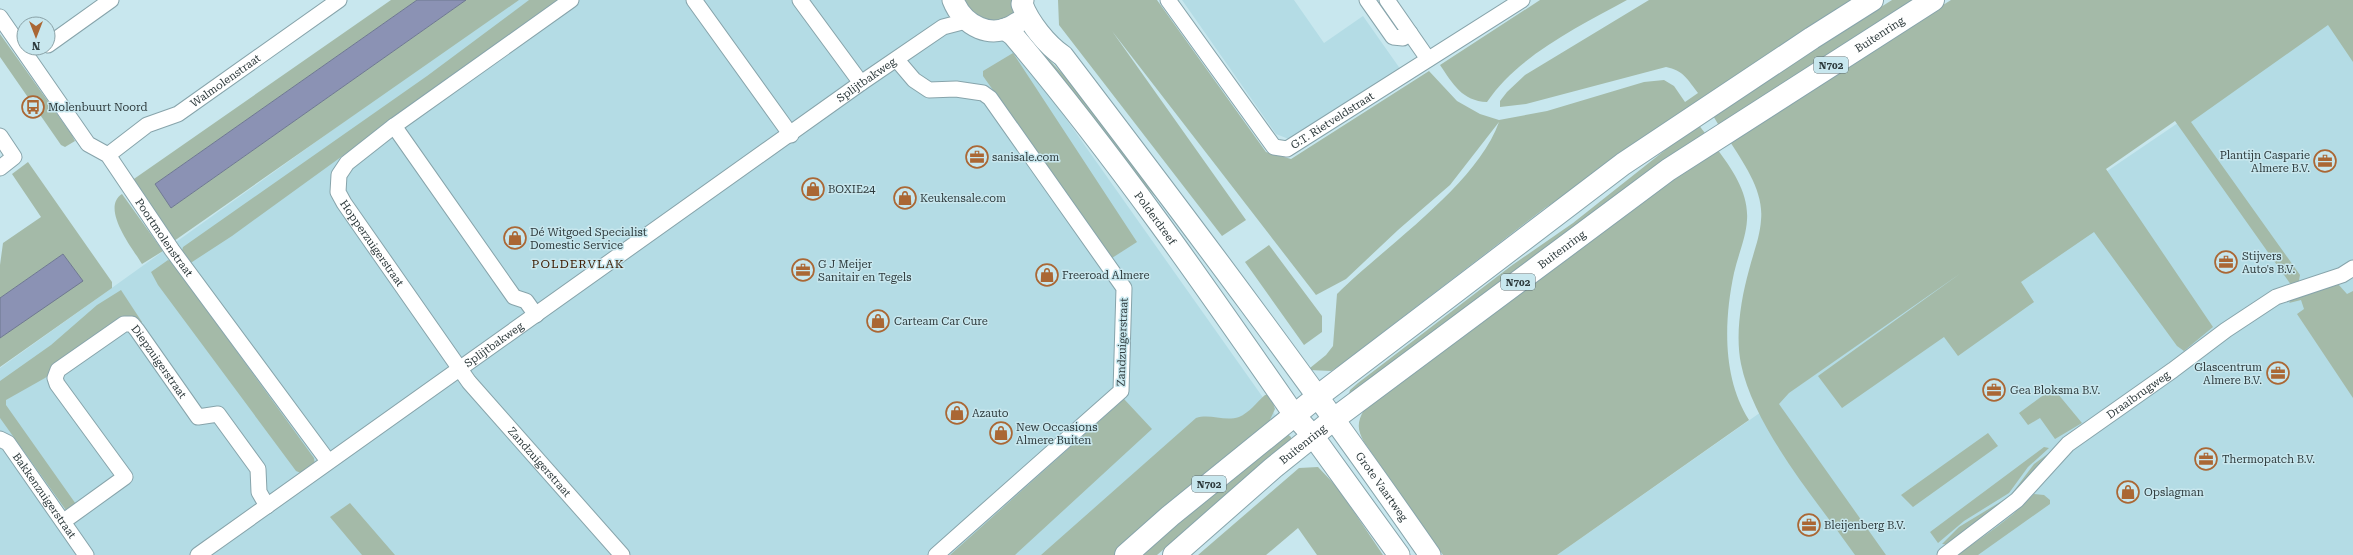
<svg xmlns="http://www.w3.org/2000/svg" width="2353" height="555" font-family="'Roboto Serif',serif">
<rect width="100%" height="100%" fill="#c8e7ee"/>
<path fill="#b4dce5" d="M514,0H982L1276,416L1099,555H0V368Z
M1182,0H1294L1324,43L1363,16L1408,80L1304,145L1276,134Z
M2353,4V555H1557L2038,218Z"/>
<path fill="#a4baa8" d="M391,0H417L155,184L171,208L466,0H519L174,241L131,181Z
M529,0H563L446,81L232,236L189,264L181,254L183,247L427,76Z
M963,0H1014L1011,5L1018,12C1007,21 990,24 977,17C971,14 967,5 963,0Z
M1058,0H1157L1266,152L1291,159L1429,71L1457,101L1480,114L1499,120L1547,111L1644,82L1664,80L1674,86L1685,102L1698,93C1688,80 1683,70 1666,67L1526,104L1500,107V101L1507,92L1525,75L1649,0H1863L1545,208L1339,366L1331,371L1309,370L1310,368L1326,355L1333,346L1337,294C1385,246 1476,186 1499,122L1450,185L1398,230L1346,279L1316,295L1112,31L1246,220L1222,236L1059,25Z
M1540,0H1627C1578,27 1519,55 1487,102C1462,101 1453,84 1440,65Z
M1892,0H1923L1721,129L1712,114Z
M1951,0H2353V62L2328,25L2191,122L2300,275L2298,286L2294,289L2175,121L2106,169L2213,327L2184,351L2177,346L2094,232L2021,282L2034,302L1958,356L1944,337L1842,408L1818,376L1961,273L1789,393L1779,404L1886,555H1855C1817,501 1754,428 1741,364C1735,335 1741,299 1749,270C1753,254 1760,237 1761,220C1764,191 1744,164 1729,140Z
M0,34L72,135L75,141L65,147L61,145L0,57Z
M1034,45C1086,93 1127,156 1170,212L1116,155Z
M1013,53L1137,242L1112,258L983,76V71Z
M1698,124L1708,137L1348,398L1350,390L1358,383L1511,266L1573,223Z
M1717,149C1732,169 1749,193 1747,220C1746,238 1738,255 1734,273C1724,320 1722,378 1749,420L1557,555H1443L1364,442C1357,429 1357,422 1364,410L1583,244Z
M28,162L112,282V288L0,367V338L82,280L63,254L0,298V265L3,243L41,217L12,174Z
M122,194L163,251L142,264C133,249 100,208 122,194Z
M1269,245L1322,316V332L1304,345L1245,262Z
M168,260L172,262L314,458L315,466L303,474L296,471L158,285L151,272Z
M2338,284L2347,294L2353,291V398L2297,314L2304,309L2301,300L2289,303L2292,299Z
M121,290L142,322L138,325L121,322L45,378L6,400V405L78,507L68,513L0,418V381L51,345L97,305Z
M2053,388L2082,423L2055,439L2040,418L2028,425L2019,413Z
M1270,394L1275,409L1267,426L1114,555H1041L1196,418C1210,413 1224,422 1239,417C1249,413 1257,402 1265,395Z
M1124,399L1152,429L1015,555H950Z
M1286,433L1291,437V441L1157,555H1138Z
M1988,433L1998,446L1913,507L1901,495Z
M2044,447L2049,448L2028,467L2009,493L1964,521L1938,543L1930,532Z
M2049,453L2021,492L1952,545L1942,544L1959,527L2010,496L2034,464Z
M1318,467L1338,488L1383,555H1317L1298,528L1266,555H1198L1299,468Z
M2034,494L2044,495L2050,500V504L1978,555H1957C1984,536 2012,518 2034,494Z
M350,503L395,555H362L330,517Z"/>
<path fill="#8b92b4" stroke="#6f7890" d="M417,0H466L171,208L155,184Z
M63,254L83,281L0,338V298Z"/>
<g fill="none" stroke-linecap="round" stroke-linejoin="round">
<g stroke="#87a4ab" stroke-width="17">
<g id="street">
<path id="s1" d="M571,0L394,126L347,163L339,175L338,192L344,203L469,382L622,555"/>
<path d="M694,0L791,135"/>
<path d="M800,0L861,83"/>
<path id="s2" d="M1168,0L1274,147L1287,149L1522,0"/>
<path d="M1367,0L1393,37L1403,38L1410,33"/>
<path d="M1387,0L1428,59"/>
<path id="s3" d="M0,17L88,144L108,155L172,250L328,461"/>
<path d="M48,45L111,0"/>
<path d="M897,60L914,80L929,90L956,89L983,93L990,98L1124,288L1121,391L936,555"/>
<path d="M394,126L514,297L526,301L536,315"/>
<path d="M0,136L14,157L0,168"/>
<path id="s4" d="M108,155L147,125L178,114L339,0"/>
<path id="s5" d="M0,439L8,443L86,555"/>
<path id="s6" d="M64,521L125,477L57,384L55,378L58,370L124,324H132L137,330L198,417L218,414L258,469L259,492L267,506"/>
<path id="s7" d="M198,555L861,83L943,27L966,21"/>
<path id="s8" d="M1945,555L2017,500L2068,444L2173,370L2226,330L2276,297L2342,275L2353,268"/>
</g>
</g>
<g stroke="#87a4ab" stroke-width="23">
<g id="secondary">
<path d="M953,0C963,26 992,41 1017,23"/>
<path id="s9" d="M1023,0L1022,4C1029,23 1047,45 1063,56C1188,220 1312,385 1430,555"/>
<path id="s10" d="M1005,29L1013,35C1115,156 1205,286 1295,416L1313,436L1399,555"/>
</g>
</g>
<g stroke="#87a4ab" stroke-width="24">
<g id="highway">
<path d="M1126,555L1170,516L1317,397L1623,164L1812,38L1872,0"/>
<path id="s11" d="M1174,555L1273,468L1334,419L1668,170L1933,0"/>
</g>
</g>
<use href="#street" stroke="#fff" stroke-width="15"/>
<use href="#secondary" stroke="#fff" stroke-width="21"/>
<use href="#highway" stroke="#fff" stroke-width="22"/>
</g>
<defs>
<g id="bus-ring" transform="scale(1.15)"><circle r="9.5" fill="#c8e7ee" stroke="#aa6734" stroke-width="1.5"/><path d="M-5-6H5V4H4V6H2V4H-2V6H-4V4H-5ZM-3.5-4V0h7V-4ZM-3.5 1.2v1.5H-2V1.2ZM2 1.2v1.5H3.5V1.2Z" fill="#aa6734"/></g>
<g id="office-ring" transform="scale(1.15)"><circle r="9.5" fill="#c8e7ee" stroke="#aa6734" stroke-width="1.5"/><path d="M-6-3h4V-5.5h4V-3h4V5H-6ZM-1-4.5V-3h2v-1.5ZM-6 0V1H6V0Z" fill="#aa6734"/></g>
<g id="shop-ring" transform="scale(1.15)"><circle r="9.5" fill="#c8e7ee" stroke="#aa6734" stroke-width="1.5"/><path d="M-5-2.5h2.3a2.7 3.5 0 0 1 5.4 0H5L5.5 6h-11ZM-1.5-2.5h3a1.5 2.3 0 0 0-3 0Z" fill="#aa6734"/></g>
</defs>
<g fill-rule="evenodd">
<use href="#bus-ring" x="33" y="107"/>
<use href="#office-ring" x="977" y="157"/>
<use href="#office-ring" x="2325" y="161"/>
<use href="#shop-ring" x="813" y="189"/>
<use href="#shop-ring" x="905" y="198"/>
<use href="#shop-ring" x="515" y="238"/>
<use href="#office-ring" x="2226" y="262"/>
<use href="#office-ring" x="803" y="270"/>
<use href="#shop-ring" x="1047" y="275"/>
<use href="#shop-ring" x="878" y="321"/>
<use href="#office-ring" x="2278" y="373"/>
<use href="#office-ring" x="1994" y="390"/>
<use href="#shop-ring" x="957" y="413"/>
<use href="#shop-ring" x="1001" y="433"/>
<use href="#office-ring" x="2206" y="459"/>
<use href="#shop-ring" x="2128" y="492"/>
<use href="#office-ring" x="1809" y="525"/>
</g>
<g text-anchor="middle" stroke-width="3" stroke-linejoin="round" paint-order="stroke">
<g fill="#c8e7ee" stroke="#5c6f72" stroke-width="1">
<rect x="1814" y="57" width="34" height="16" rx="3"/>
<rect x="1501" y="274" width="34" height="16" rx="3"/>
<rect x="1192" y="476" width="34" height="16" rx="3"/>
</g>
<g font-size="10" font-weight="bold" fill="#2e3b3d">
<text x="1831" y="69">N702</text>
<text x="1518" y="286">N702</text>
<text x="1209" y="488">N702</text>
</g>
<g font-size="11" fill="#2e3b3d" stroke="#c8e7ee">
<text dy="4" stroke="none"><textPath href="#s11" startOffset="878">Buitenring</textPath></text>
<text dy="4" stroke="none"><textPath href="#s4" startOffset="140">Walmolenstraat</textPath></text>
<text dy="4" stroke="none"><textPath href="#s7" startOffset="820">Splijtbakweg</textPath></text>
<text dy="4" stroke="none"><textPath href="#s2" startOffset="248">G.T. Rietveldstraat</textPath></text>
<text dy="4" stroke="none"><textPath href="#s10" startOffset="242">Polderdreef</textPath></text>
<text dy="4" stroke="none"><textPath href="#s3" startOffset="277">Poortmolenstraat</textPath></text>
<text dy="4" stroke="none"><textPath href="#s1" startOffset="370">Hopperzuigerstraat</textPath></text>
<text dy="4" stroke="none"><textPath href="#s11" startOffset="494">Buitenring</textPath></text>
<text transform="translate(1122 342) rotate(-88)" y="4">Zandzuigerstraat</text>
<text dy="4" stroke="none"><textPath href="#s7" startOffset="363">Splijtbakweg</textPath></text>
<text dy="4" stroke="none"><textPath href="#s6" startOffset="340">Diepzuigerstraat</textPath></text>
<text dy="4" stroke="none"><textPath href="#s8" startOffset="252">Draaibrugweg</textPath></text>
<text dy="4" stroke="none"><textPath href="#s11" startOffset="170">Buitenring</textPath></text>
<text dy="4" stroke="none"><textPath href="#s1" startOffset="646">Zandzuigerstraat</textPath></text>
<text dy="4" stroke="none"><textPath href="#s9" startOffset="607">Grote Vaartweg</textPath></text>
<text dy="4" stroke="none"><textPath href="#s5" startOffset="73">Bakkenzuigerstraat</textPath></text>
</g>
<g font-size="11" fill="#2e3b3d" stroke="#c8e7ee" text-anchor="start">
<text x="48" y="111">Molenbuurt Noord</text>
<text x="2310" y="159" text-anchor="end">Plantijn Casparie<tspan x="2310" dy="13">Almere B.V.</tspan></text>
<text x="992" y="161">sanisale.com</text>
<text x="828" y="193">BOXIE24</text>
<text x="920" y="202">Keukensale.com</text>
<text x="530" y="236">Dé Witgoed Specialist<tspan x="530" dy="13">Domestic Service</tspan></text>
<text x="2242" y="260">Stijvers<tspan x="2242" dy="13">Auto's B.V.</tspan></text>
<text x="818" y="268">G J Meijer<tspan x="818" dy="13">Sanitair en Tegels</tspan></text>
<text x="1062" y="279">Freeroad Almere</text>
<text x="894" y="325">Carteam Car Cure</text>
<text x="2262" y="371" text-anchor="end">Glascentrum<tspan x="2262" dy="13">Almere B.V.</tspan></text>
<text x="2010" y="394">Gea Bloksma B.V.</text>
<text x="972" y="417">Azauto</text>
<text x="1016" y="431">New Occasions<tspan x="1016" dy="13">Almere Buiten</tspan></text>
<text x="2222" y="463">Thermopatch B.V.</text>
<text x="2144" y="496">Opslagman</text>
<text x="1824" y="529">Bleijenberg B.V.</text>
</g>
<g font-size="12" letter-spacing="1" fill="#402108" stroke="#c8e7ee">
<text x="578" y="268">POLDERVLAK</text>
</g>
</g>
<g transform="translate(36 36) rotate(180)"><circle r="19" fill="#c8e7ee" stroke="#8aa2a7"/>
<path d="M0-3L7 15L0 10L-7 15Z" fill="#aa6734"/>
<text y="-6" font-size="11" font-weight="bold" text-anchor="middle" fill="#2e3b3d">N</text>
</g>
</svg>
